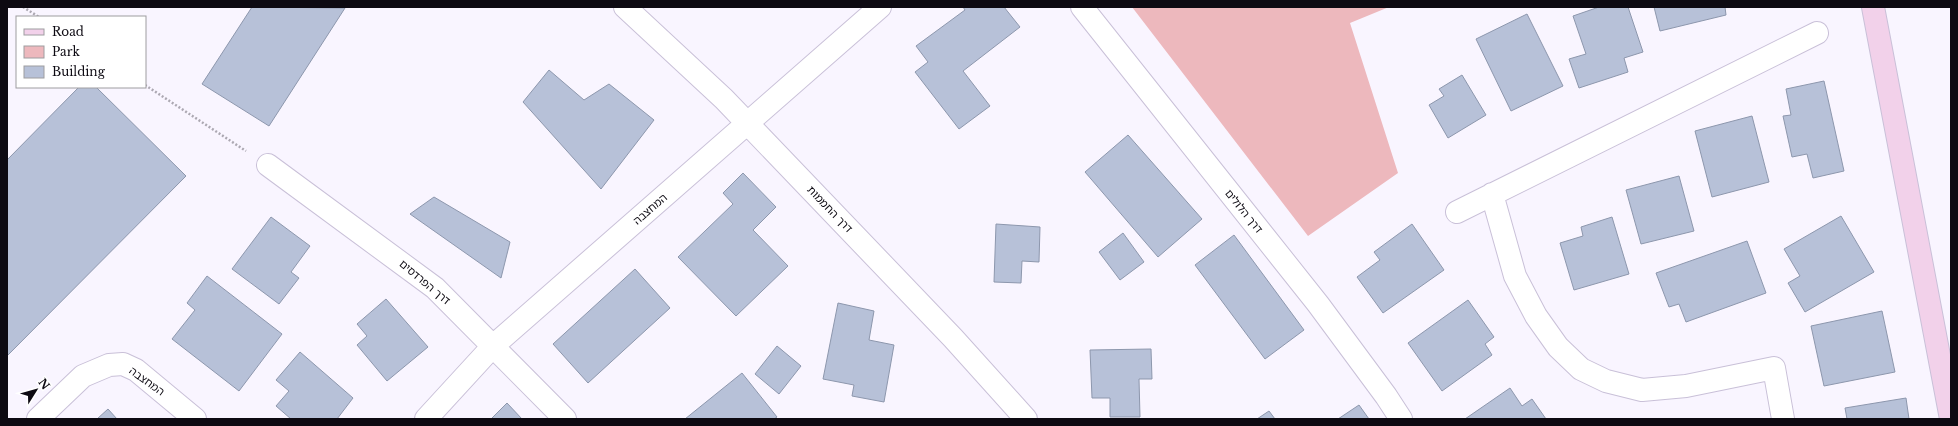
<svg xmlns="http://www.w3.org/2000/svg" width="1958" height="426" font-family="'Libre Baskerville','Noto Sans Hebrew',serif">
<rect width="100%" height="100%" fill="#f9f5ff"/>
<path fill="#edb8bd" d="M1132,7H1389L1350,23L1398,173L1308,236Z"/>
<path fill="#b7c1d8" stroke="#8d97ad" d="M252,7L345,8L269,126L202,84Z
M963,7H1004L1020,27L963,71L990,106L959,129L915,72L928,62L916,46L965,10Z
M1599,7H1628L1643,52L1624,58L1628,72L1579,88L1569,59L1586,54L1573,16Z
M1654,7H1725L1726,15L1660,31Z
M1527,14L1563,86L1511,111L1476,39Z
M549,70L584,100L609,84L654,120L601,189L523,102Z
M1462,75L1486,115L1448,138L1429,105L1444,96L1439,89Z
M1824,81L1844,171L1813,178L1807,154L1792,157L1783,116L1791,115L1786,89Z
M79,87H96L186,176L7,356V160Z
M1752,116L1769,182L1712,197L1695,131Z
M1128,135L1202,219L1158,257L1085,172Z
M743,173L776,207L753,230L788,266L736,316L678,257L733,204L723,193Z
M1679,176L1694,231L1641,244L1626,190Z
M434,197L510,242L501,278L410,214Z
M1841,216L1874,272L1805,312L1788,283L1800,276L1784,249Z
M271,217L310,246L291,272L299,278L279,304L232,269Z
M1612,217L1629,274L1574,290L1560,243L1583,236L1581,227Z
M996,224L1040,227L1039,262L1022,261L1021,283L994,282Z
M1412,224L1444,270L1383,313L1357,277L1380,260L1374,252Z
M1123,233L1144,262L1120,280L1099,252Z
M1234,235L1304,330L1265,359L1195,265Z
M1747,241L1766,293L1686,322L1679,304L1669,307L1656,273Z
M635,269L670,308L588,383L553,344Z
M207,276L282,334L239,391L172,339L195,310L187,303Z
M386,299L428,347L387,381L357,345L367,336L357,324Z
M1468,300L1494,337L1485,344L1492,355L1442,391L1408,343Z
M838,303L874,311L869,340L894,345L884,402L852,396L854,385L823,379Z
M1882,311L1895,372L1824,386L1811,326Z
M777,346L801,366L779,394L755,374Z
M1151,349L1152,379H1139L1140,417H1110V398H1092L1090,350Z
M300,352L353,398L337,419H291L276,406L289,391L276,380Z
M742,373L777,417L774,419H685Z
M1510,388L1522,406L1532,399L1546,419H1465Z
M1906,398L1909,419H1847L1845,408Z
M507,403L522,419H491Z
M1359,405L1369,419H1338Z
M108,409L117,419H97Z
M1269,411L1275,419H1257Z"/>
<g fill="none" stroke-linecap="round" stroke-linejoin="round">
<g stroke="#c9c0d8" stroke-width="24">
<path id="minor" d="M625,7L724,99L953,338L1026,419
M1082,7L1318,304L1386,396L1401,419
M268,165L435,288L565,419
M1492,194L1515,276L1536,316L1558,347L1581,369L1606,381L1642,390L1686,386L1774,368L1783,419
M1457,212L1817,33
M38,419L83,376L109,365L123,364L136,370L195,419
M426,419L493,346L880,7"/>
</g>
<g stroke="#c9c0d8" stroke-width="24">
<path id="secondary" d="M1873,7L1951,419"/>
</g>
<path stroke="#aca8b2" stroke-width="2.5" stroke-dasharray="2 2" stroke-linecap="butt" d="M23,7L39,17
M145,85L246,151"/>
<use href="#minor" stroke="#fff" stroke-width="22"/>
<use href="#secondary" stroke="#f2d1ea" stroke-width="22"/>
</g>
<g text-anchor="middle" stroke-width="3.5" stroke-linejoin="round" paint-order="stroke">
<g font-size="11" fill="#0d0a12" stroke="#fff">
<text transform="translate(650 209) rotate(-41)" y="4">המחצבה</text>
<text transform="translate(830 209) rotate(46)" y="4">דרך החממות</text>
<text transform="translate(1244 211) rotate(51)" y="4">דרך הלולים</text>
<text transform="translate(425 282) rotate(40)" y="4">דרך הפרדסים</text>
<text transform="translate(147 381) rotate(36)" y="4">המחצבה</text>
</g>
</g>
<rect width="1958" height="426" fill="none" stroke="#0d0a12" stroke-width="16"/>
<rect x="16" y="16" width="130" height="72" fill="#ffffff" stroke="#9e9da0"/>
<rect x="24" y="29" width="20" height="6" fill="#f2d1ea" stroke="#9e9da0"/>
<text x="52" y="36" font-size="12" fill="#0d0a12">Road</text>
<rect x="24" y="46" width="20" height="12" fill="#edb8bd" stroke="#9e9da0"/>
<text x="52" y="56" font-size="12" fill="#0d0a12">Park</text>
<rect x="24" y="66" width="20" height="12" fill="#b7c1d8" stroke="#9e9da0"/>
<text x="52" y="76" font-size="12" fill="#0d0a12">Building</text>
<g transform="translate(36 390) rotate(53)" stroke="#ffffff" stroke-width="3" paint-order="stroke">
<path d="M0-3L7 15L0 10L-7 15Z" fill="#0d0a12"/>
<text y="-6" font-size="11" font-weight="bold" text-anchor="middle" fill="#0d0a12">N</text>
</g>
</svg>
